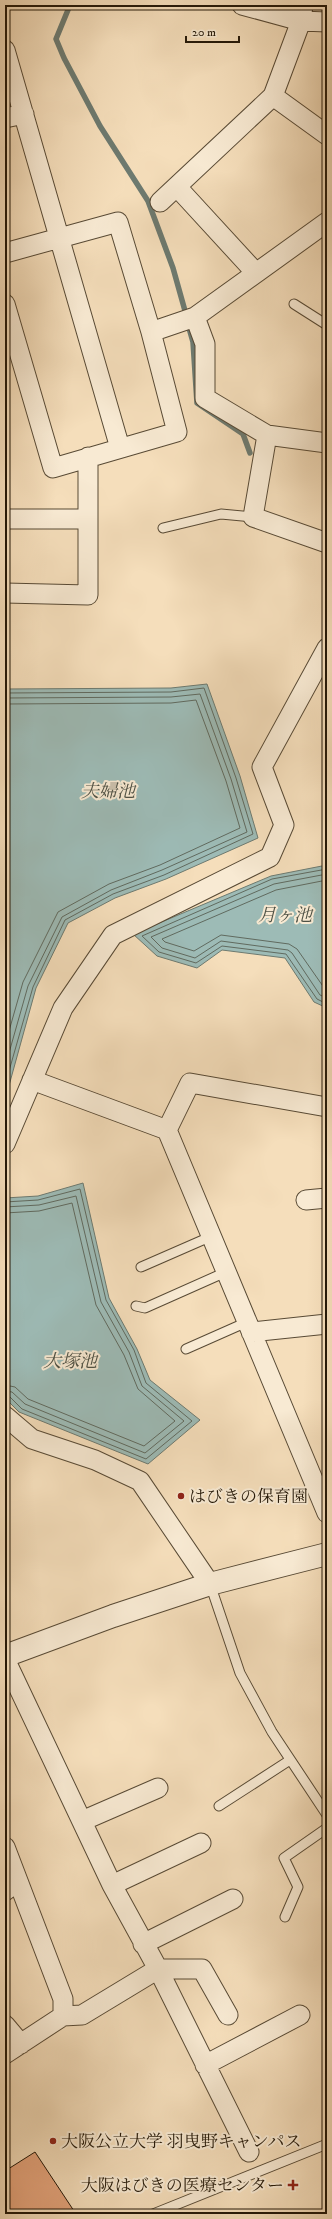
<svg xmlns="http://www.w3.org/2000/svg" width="332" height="2219" font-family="'IM FELL DW Pica','Noto Serif JP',serif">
<rect width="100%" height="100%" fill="#f5debb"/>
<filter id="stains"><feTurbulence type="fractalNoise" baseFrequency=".005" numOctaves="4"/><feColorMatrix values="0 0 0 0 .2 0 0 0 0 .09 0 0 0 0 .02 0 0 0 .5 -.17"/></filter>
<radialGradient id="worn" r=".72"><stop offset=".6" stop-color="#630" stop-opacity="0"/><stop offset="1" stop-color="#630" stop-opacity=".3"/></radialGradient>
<path fill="#9dbbb6" stroke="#6d7a70" d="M207,684L240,776L258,838L166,879L115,898L68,923L36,988L5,1100V689L171,688Z
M327,865V1008L314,1002L285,958L222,950L197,968L157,956L133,934L271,876Z
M83,1183L109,1298L137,1349L150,1380L200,1420L148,1464L19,1412L5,1398V1198L38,1196Z"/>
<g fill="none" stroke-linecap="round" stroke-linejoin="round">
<path stroke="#606a5f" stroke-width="1" d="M5,693L171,692L204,688L236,778L253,834L164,875L113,894L65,920L33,987L5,1085
M5,698L171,697L200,694L231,779L247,832L162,870L111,890L62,917L28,986L5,1067
M5,704L171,703L196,700L226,781L240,828L160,865L109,884L58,912L23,982L5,1045
M327,869L272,879L142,936L159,952L196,963L222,946L286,954L317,999L327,1004
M327,874L274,884L151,937L162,948L195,958L221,941L288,950L292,953L320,995L327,998
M327,880L276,890L162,939L165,942L194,951L221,935L289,944L297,949L327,992
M5,1202L38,1200L80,1189L106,1300L134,1350L146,1383L192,1421L146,1459L22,1409L9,1396H5
M5,1207L39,1205L76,1196L101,1302L129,1352L142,1386L184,1421L145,1453L25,1404L12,1392L5,1391
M5,1213L39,1211L72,1203L96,1305L124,1355L138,1389L175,1421L144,1446L28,1399L15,1387L5,1385"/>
<path stroke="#6d7a70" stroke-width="5.5" d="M70,5L56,39L64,58L100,126L148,201L173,268L187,318
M189,328L193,342L197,403L243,434L250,453"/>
</g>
<path fill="#e4a47c" stroke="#241808" d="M35,2152L76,2214H5V2171Z"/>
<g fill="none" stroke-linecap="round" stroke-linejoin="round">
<g stroke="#584a35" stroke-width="11">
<path id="service" d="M294,304L327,325
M163,528L221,514L253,517
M141,1267L212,1236
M136,1306L145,1308L226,1272
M186,1349L247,1322
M210,1584L240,1673L272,1732L327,1815
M219,1806L290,1760
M285,1917L298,1887L284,1858L327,1828
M153,2214L327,2144"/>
</g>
<g stroke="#584a35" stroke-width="21">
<path id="minor" d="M242,5L301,21L327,22
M303,5L301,21L273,96L327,135
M5,50L120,448
M5,118L24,114
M177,187L256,273
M160,202L273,96
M327,222L195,317L205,344V398L267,435L327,443
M5,253L118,222L151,332L177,432L53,468L5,304
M151,332L195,317
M267,435L253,517L327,543
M5,519H88
M5,593L88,595V457
M32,1080L167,1130L327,1513
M167,1130L190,1083L327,1107
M5,1144L63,1008L113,935L270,857L284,825L262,767L327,648
M306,1200L327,1198
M251,1332L327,1324
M5,1416L32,1439L95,1460L140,1481L210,1584
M5,1659L112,1885L158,1969L249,2152
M82,1821L158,1788
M5,1847L18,1881L5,1891
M112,1885L201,1843
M143,1944L233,1899
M63,2016L82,2015L158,1969H202L228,2015
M5,2025L21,2044
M5,2054L63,2016V1999L18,1881
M205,2065L300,2015"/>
</g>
<g stroke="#584a35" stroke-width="24">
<path id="tertiary" d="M5,1656L113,1616L210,1584L327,1554"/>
</g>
<use href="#service" stroke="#f8ead3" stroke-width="9"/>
<use href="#minor" stroke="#f8ead3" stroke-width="19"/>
<use href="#tertiary" stroke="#f8ead3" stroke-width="22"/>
</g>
<g fill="#8f2418" stroke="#f8ead3" stroke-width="1.5">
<circle cx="181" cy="1496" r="4"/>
<circle cx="53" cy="2141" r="4"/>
<path d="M291 2179h4v4h4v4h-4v4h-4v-4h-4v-4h4z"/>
</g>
<g text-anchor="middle" stroke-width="4" stroke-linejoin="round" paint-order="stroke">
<g font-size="17" fill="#241808" stroke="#f8ead3" text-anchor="start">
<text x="189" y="1502">はびきの保育園</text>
<text x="61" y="2147">大阪公立大学 羽曳野キャンパス</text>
<text x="284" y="2191" text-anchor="end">大阪はびきの医療センター</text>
</g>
<g font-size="18" font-style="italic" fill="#4e5145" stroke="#f8ead3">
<text x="108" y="797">夫婦池</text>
<text x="285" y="921">月ヶ池</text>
<text x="70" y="1367">大塚池</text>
</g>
</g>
<rect width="332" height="2219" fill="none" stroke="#f5debb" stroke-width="20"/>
<rect x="6" y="6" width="320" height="2207" fill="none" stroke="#241808" stroke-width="2"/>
<rect x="10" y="10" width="312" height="2199" fill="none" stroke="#241808"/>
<path d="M186 36v6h53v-6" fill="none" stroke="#241808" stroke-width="2"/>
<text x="192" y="36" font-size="12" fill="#241808" stroke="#f8ead3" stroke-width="3" paint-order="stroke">20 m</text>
<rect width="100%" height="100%" filter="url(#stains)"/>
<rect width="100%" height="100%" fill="url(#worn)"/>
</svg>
